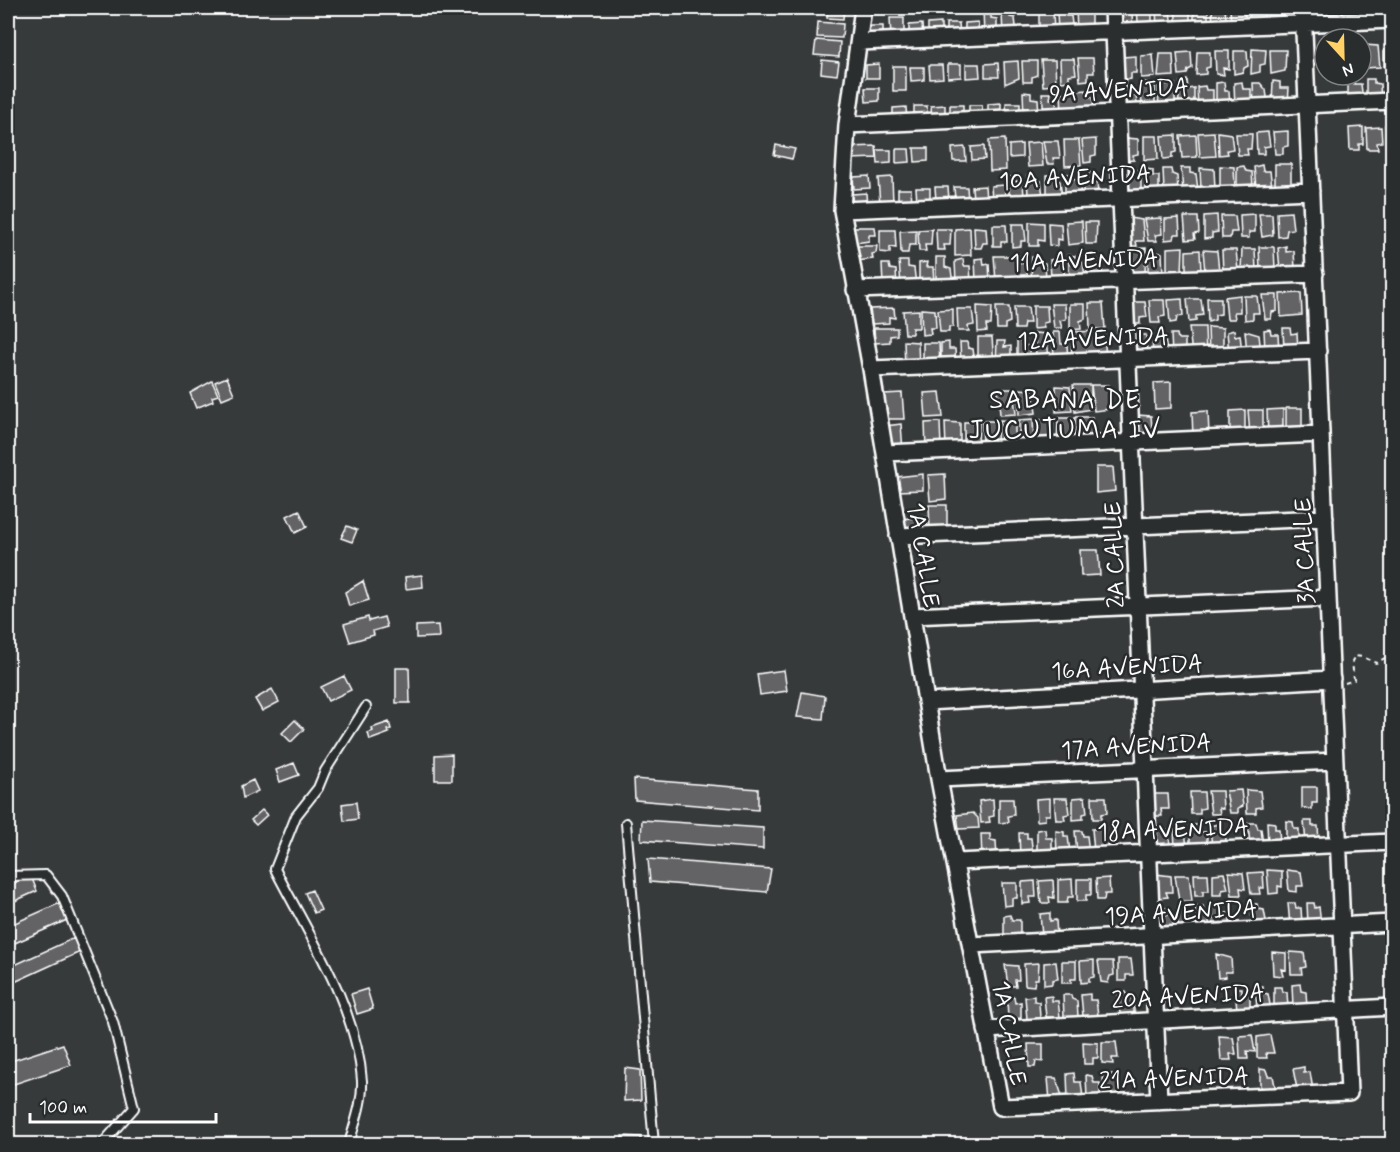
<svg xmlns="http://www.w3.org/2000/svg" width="1400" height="1152" font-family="Mynerve,sans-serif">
<rect width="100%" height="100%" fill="#373a3b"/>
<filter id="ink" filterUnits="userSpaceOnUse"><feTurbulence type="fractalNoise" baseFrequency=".0167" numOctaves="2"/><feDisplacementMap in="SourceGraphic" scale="12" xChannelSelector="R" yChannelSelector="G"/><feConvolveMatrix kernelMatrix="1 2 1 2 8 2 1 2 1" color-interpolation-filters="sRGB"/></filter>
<g filter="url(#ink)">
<path fill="#636465" stroke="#fff" stroke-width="1.5" d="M828,8H844L843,19L827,18Z
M983,8H991V18L997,19V35L984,36Z
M1076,8H1084V11L1091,12V31L1077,33Z
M1119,8H1127V13L1132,14L1133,29L1120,31Z
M1137,8H1152V27L1139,35Z
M1156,8L1170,11L1172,27L1157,29Z
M1175,8L1190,10V27L1177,28Z
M1194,8L1208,9V27H1194Z
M1212,8L1225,9L1227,26H1213Z
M1230,8L1244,9L1246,25L1231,26Z
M1249,8H1264V23L1250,25Z
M1268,8H1283V22L1268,23Z
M1343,8H1357V19L1344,20Z
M1039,9L1053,10L1054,33L1039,35Z
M1009,11L1010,17L1015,18L1017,35L1003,36L1002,13Z
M1057,11H1066V16H1071L1073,32L1058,33Z
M890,18H904V39H891Z
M818,22L843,24L842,38L817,37Z
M978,22L979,35L965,36V23Z
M941,23V36L928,37V24Z
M946,23H959L960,36H946Z
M922,24L923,37L909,38V25Z
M869,26H883V39H870Z
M816,40L840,42L839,57L814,55Z
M1364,45L1378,46L1380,67L1365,68Z
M1384,45H1392V66L1384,67Z
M1252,49L1266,50L1265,64L1260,65V72L1251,74Z
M1270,50H1286L1285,71L1271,74Z
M1215,51H1229V69L1223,68L1224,75L1216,74Z
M1234,51H1247L1248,66L1244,68L1243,72L1234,74Z
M1191,52L1192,68L1188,70L1187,74L1179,75L1177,53Z
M1197,52H1210V67L1206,68V74L1196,75Z
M1160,54H1173L1174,76L1158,77Z
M1153,55L1155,77L1141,78V56Z
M1136,56V73H1131V79L1122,80V57Z
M1078,58H1093L1094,73H1088V80L1080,81Z
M1060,59H1074L1076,74L1069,75V81L1061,82Z
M822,60L839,62L837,75L821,73Z
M1041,60H1055L1056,85L1043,86Z
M1018,61L1019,78L1005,84L1004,62Z
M1022,61H1037V75L1032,77V82H1023Z
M998,63L999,77H985V64Z
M879,64V78H866V65Z
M948,64H961V77L948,78Z
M966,64H979L980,77L966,78Z
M929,65H942L943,78L930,79Z
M893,66H906V91H893Z
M910,67H924V80L911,81Z
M1385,76H1392V100H1385Z
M1354,78V84H1361L1363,101H1348V79Z
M1366,79H1374V83L1380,84L1381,101H1366Z
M1187,80L1188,89L1194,88V109L1178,110L1180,82Z
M1273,81L1280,82V88H1289L1288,104L1272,105Z
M1141,82L1155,83V110L1142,112Z
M1224,82L1225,91H1229L1230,106L1216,108V83Z
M1242,82L1243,89H1251V107L1235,108L1234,83Z
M1253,83H1260L1266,90L1268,104L1254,106Z
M1158,84H1175V108L1159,111Z
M1205,86L1206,90H1213V108L1198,109L1197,87Z
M865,88H879V101L866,102Z
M1086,90L1088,97H1093L1095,114L1062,115L1061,93Z
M1131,90V96H1136L1138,111L1124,112L1122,91Z
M1023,92L1031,93V98L1038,99L1039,116L1024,117Z
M1042,93H1051L1050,99L1056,100L1057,115H1044Z
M1001,103V117H988V104Z
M1006,103H1020V116H1007Z
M945,105V119H932L931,106Z
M950,105H963V118H950Z
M969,105H982L983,118H969Z
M914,106H927L928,119L914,120Z
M906,107L907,121H893V108Z
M1385,125H1392V149H1386Z
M1363,127V144H1359V150H1350L1349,128Z
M1381,127L1382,142L1377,143L1378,149H1367L1366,128Z
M1288,131V146L1283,147V154H1275L1273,132Z
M1214,132L1216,156L1200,157L1198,133Z
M1218,132L1231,134L1233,149L1227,150L1228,154L1219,155Z
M1268,132L1270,146L1264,147V154H1257L1256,133Z
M1236,134H1252L1251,149H1247L1248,155H1238Z
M1176,135V152L1172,153V158L1163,159L1161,136Z
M1196,135L1197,157L1182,158L1180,136Z
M1144,136H1157L1158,159L1144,160Z
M1125,138L1138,139V154L1133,155L1134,160L1124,161Z
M1005,139L1006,170L990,171L989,140Z
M1096,139V155L1091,156V162L1084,163L1082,140Z
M1064,140H1079L1081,165L1065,166Z
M1043,141H1058L1060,158H1053L1054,164H1047Z
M1041,142L1043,166L1028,167L1026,143Z
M1022,144V157L1009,158V145Z
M776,145L795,149L792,159L774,155Z
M876,146L877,158L850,159V147Z
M984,146L985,159L972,160L971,147Z
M965,147L966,161H953L952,148Z
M914,148H928V161L915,162Z
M896,149H909L910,162L896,163Z
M877,150H891V163L878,164Z
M1275,164H1291V186H1275Z
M1262,165L1263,171H1270L1272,186L1256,187L1254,167Z
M1220,166L1234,167L1235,188L1220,190Z
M1244,166L1246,171L1252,172L1253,186L1237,187V167Z
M1181,168H1190V173L1196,174L1198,190L1183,191Z
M1200,168L1214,169L1215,189L1201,190Z
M1145,169L1153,170V176H1159V192H1145Z
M1163,169H1171L1172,174L1177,176L1178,190L1164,192Z
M1127,170H1141V198L1127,199Z
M1092,172L1090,180H1097L1098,195L1083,196L1084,173Z
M1065,174H1072L1071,179L1079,180L1081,196H1065Z
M1027,175H1034L1035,180L1041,181L1043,196L1028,197Z
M1047,175H1053L1054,179L1060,181L1062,196L1047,197Z
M869,176L870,188L854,189L853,177Z
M892,177L893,203L880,204L878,178Z
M1009,177H1015V181L1023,182L1024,198H1009Z
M1005,185V199H992L991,186Z
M985,186L986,200H973L972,187Z
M935,187H948L949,200L936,201Z
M954,187H967L968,200H955Z
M916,188H930V201L917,202Z
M898,189H911L912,202L898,203Z
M866,193L867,208H852V194Z
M1291,212L1293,229L1287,230L1286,236L1278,237L1277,213Z
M1255,214V232H1249V238H1241L1240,215Z
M1259,214H1272L1273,235L1262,237Z
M1217,215L1218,232L1212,233V238L1204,239V216Z
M1221,216H1235L1237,232H1231L1230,238H1222Z
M1184,217H1198L1199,233L1194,234L1195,239L1186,240Z
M1129,218L1142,220L1144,241H1136L1137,246H1130Z
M1161,218L1162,234L1155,235L1157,241H1148L1144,219Z
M1179,218L1180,234H1175L1174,239L1165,240V219Z
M1082,221L1083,243L1068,245L1066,222Z
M1029,222L1044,223V241L1038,240V246H1029Z
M1085,222H1097L1096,244H1086Z
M1048,223L1061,224L1062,240L1057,239V246L1049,245Z
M1012,224H1024L1026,241H1021V246L1012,247Z
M993,225H1006L1007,242H1001V246H993Z
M852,227H875L876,235H869V241L855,243Z
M974,227L986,228L987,243H983L981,248H975Z
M970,228L971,255L955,256V229Z
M932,229L931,245H925L926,251H919L918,230Z
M936,229H951L950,245H944L945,250H937Z
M880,230H895L896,248L890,247V253L880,252Z
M916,230V245H909L908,253H901L900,231Z
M855,246H877L876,253L872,254L873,259L856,261Z
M1286,246V252L1294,251L1295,269L1280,270L1278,248Z
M1183,247L1182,273L1167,274V248Z
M1259,247H1274L1275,269L1260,270Z
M1146,248L1145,273L1130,274L1128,249Z
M1242,249H1255L1256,270H1241Z
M1200,250L1201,272L1186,273V251Z
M1203,250L1217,251L1219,271L1205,272Z
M1222,250H1236L1238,270L1223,272Z
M1148,252L1162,253L1163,274H1148Z
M1087,254H1095V260L1102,261V276L1087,277Z
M1068,255L1075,256L1077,261L1083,262L1085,277L1070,278Z
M994,256H1020L1021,263L1026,264L1028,279L996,281Z
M936,257H945V267L951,269L953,284L936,286Z
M1032,257L1038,258L1040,262L1045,263L1046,278L1031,279Z
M983,258L984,265L989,264L990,281L976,282L975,259Z
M963,259L964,266H970L971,282L956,283L955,261Z
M1056,259V262H1063L1065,278L1051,279L1050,260Z
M899,261H908V267L914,268L916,285H901Z
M927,262L926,267H933L934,283L919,284V263Z
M882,264H889L890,269L896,270L897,286H883Z
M1301,293L1302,315L1281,317L1280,294Z
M1240,295V312H1234L1235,319H1227L1225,297Z
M1262,295H1277V311L1272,312L1271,319H1265Z
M1244,296H1257L1259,313H1253V319L1245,320Z
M1207,298H1221V314L1215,315V320L1208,322Z
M1182,299L1183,316L1177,317L1176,322L1170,323L1168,300Z
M1187,299H1201L1203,315L1196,316V321L1189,322Z
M1149,300H1164L1165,316L1159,317L1160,323H1151Z
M1130,302H1145L1147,317L1140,318V324H1133Z
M1089,303H1103L1105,329H1090Z
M1051,304H1065L1066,319L1060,321L1062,328H1054Z
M1070,304H1085V319L1080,321L1081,329L1070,330Z
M977,306L992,307L991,325H986L987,331L978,332Z
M1033,306H1047L1048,322L1043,323L1044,328L1033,329Z
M996,307H1009L1010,322L1005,324V329H997Z
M1014,307H1028L1030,323H1024L1023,329H1015Z
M894,308L895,318L889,317V323L872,324L870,309Z
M921,309L935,310L936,328H930L931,334L922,335Z
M953,309V327H949V332H940L938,310Z
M957,309H972L974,325L968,326L969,331H958Z
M919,310V328H912V334H905L903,311Z
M1189,327H1205L1206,355H1192Z
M1208,327L1223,328V353L1209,354Z
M874,328H897V335L890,336V342L875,343Z
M1283,328H1290L1291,334L1297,333L1298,349L1284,351Z
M1270,329L1271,334H1278L1279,351L1265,352L1264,330Z
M1234,330L1235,336L1240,335L1242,352L1229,353L1227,332Z
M1104,331L1106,359L1072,361L1071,332Z
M1245,331L1259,335L1261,352L1247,353Z
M1053,332H1060L1061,344H1067L1068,361L1054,362Z
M1035,333L1047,334L1049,362L1036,363Z
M1171,334H1177L1178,339H1185V355L1172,356Z
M1133,335H1146L1147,357L1136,358Z
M1152,335H1159V340H1165L1168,356L1153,357Z
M978,337H992L994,364H978Z
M904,341L918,342L919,367L905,368Z
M997,341H1005L1004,347L1011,346V363H996Z
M1017,341H1023L1022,345L1029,346L1030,361L1017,362Z
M949,342V349H955L956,365L941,366V343Z
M960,342H967L968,348L973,349L975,364H961Z
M923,343H939L940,366H923Z
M227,377L234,394L222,399L215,382Z
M212,381L218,395L212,397L213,401L196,408L190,393Z
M1171,382V408L1155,409L1154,383Z
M1073,385H1091V409L1075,412Z
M1091,385H1108L1110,409L1094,411Z
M1056,386L1070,387L1072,411L1056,412Z
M998,389H1013L1016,414L1000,415Z
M1018,389L1033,390L1036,413L1019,415Z
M940,392L943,417L926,418L924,393Z
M902,393L904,419H885L884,394Z
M1286,408H1302V432L1286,434Z
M1283,409V433L1268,435L1267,410Z
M1245,410V435L1230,436V411Z
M1248,410H1263V433L1250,435Z
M1208,411L1209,435L1193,438L1192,412Z
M1137,415L1151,416L1153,440L1138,441Z
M1075,417H1092L1093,441L1075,442Z
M1058,418H1072L1073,442L1057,444Z
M1033,419L1034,444L1019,445V420Z
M1039,419L1053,420L1052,443L1038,444Z
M1000,420L1015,421V445L1001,446Z
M982,421H998L997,445L983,446Z
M940,422L941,447L926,449L925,423Z
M945,422L960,423V447L946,449Z
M964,422H979L978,446L964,447Z
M901,424L903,451H885V426Z
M1096,467H1113L1115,491L1096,493Z
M923,474V490L898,491L897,477Z
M945,474L946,499L930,501L928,475Z
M929,505H947V530L930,532Z
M299,510L307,527L295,533L287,516Z
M927,517L928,534L901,535L898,519Z
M347,526L357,530L352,542L341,538Z
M1080,550H1098L1100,575L1081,576Z
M422,575L423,587L406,589L405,577Z
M363,581L369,600L349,606L345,592Z
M368,617L369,621L384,617L387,627L373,631L374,635L350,642L344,624Z
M438,625L439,637L416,638V626Z
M396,668H409L410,703H396Z
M784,670L787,691L760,695L757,674Z
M344,676L351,690L328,701L321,687Z
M272,689L279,702L262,711L255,699Z
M802,692L825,696L823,719L797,717Z
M295,720L304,729L291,742L282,733Z
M389,722L391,729L388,730L389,733L370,740L368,733L373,731L372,728Z
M452,754V780H435V755Z
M294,763L299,775L280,782L276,770Z
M634,779L758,789V810L635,800Z
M253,780L258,791L243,798L241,786Z
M1302,787H1317V803H1312V809L1302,808Z
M1241,790L1243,806L1238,808V813H1230L1226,791Z
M1246,790L1260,791L1262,807L1256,808V813H1247Z
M1208,791H1222L1223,809L1219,808L1220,814H1211Z
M1190,792H1204L1205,808L1200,809V814H1191Z
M1153,794H1168L1169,809H1161L1162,816H1155Z
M1085,797L1087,813L1083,814V819L1073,820V798Z
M1092,797H1106L1107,813L1101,814V819H1093Z
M1050,798V815H1045V820L1037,821L1036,799Z
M1054,798H1067L1069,814L1064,815L1065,820H1056Z
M993,799L994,816L989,817L990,822L981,823L979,801Z
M999,799H1013L1014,815L1008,816L1009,822L999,823Z
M356,802L358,819L344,821L342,804Z
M262,810L267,815L256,825L251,820Z
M973,813L978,818L979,828L959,829L957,815Z
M642,820L763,828V849L641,840Z
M1286,821L1293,822L1294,829H1299V844H1286Z
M1304,821H1312V826H1318L1319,843H1306Z
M1267,822L1275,823V829H1279L1280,844L1268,845Z
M1248,823H1256L1258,829H1261L1263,845H1250Z
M1218,824L1219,833H1225L1227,847L1212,848L1210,826Z
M1190,825H1200L1199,832H1207V848L1190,849Z
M1153,826L1162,827L1163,832L1169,830L1170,849H1154Z
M1181,826L1182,831H1185L1187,847L1175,849L1174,827Z
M1045,829L1046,838H1052V853L1037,854V830Z
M1092,829H1101L1102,835L1109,836V850L1094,852Z
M1056,831L1064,832V836H1068L1070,853L1057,854Z
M1075,831H1082L1083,836H1087L1089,852L1077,853Z
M1019,833H1027V838H1031L1033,855L1020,856Z
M981,834H990V840L996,841L997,858L982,859Z
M648,859L771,869L767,892L650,882Z
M1267,870L1282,871V887L1278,886V893L1269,894Z
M1287,870L1301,872L1303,886H1297V892L1289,891Z
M1229,872L1243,873L1245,889L1240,888L1241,895H1232Z
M1263,872L1264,888H1259L1260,894H1251L1248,873Z
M1224,873L1228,889L1222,890V895H1213V874Z
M1156,874L1171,876L1172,892H1166L1168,897L1158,898Z
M1194,874H1208L1209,891H1203V896H1195Z
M1175,875H1189L1192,901H1179Z
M31,876L37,891L8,904V886Z
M1109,878L1110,894H1105L1104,900H1097L1096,879Z
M1072,879L1073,897H1068L1067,903H1058V880Z
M1077,879H1091V895H1086V901H1077Z
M1053,880L1054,898L1049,897L1050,903H1041L1039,881Z
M1035,881L1036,897H1029L1030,903L1022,904V882Z
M1002,883H1017V898H1012V905L1004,906Z
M312,890L321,910L314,913L305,893Z
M60,903L67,920L8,946V926Z
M1288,903H1295L1296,908H1301L1302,924L1290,926Z
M1307,903H1314L1315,908L1319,907L1321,923L1308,924Z
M1250,904H1257L1258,909L1264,910L1267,926L1253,927Z
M1195,906H1203L1204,913L1208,912L1210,929H1197Z
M1221,906L1222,913H1229L1231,928L1215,930L1211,907Z
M1158,908H1166V915L1172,914L1174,931H1160Z
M1177,908L1184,909V914L1189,913L1191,929L1178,930Z
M1050,913V921L1056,920L1057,936H1042L1040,914Z
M1010,915L1012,920H1020V937L1004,939V916Z
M74,938L80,952L8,985V968Z
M1272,952L1286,953V970L1281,969L1283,976L1273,975Z
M1290,952L1304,953L1306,967L1301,968L1302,974H1291Z
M1216,954L1231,958L1232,972H1225L1226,977L1218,978Z
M1118,959H1131L1133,975H1126V981H1118Z
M1094,960V977L1089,978V982L1081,983L1080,961Z
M1062,961H1076V979H1071V983H1062Z
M1098,961H1113L1114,975L1110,976L1108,983L1101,982Z
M1056,962L1058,979L1052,980V984L1044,985V963Z
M1039,963L1038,979H1035L1034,986L1025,985L1024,964Z
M1005,965L1018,966L1019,980H1015L1016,986H1008Z
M1300,984L1301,991L1306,992L1307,1007H1293L1292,985Z
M1255,986H1263V993L1268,994L1271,1010L1257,1009Z
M1274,987H1281L1282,991L1287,992L1288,1008L1274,1009Z
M1235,988H1242V994L1250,995V1010H1237Z
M367,989L373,1009L357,1014L351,994Z
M1118,992H1126L1128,998H1134V1014L1120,1015Z
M1090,994V1000H1096L1098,1015L1083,1016L1081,995Z
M1063,995H1071L1072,999L1077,1001L1078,1016L1064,1017Z
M1034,996V1001L1039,1002L1040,1018L1027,1019L1025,997Z
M1052,996V1001H1058L1060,1017H1046L1044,997Z
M1014,997L1015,1003L1021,1002V1018L1008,1020L1007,998Z
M1252,1035L1255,1052L1247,1051L1248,1059H1240L1239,1036Z
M1270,1035L1274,1053H1266L1267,1058H1257V1037Z
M1219,1036L1233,1037L1236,1054H1230L1231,1060H1221Z
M1083,1042L1098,1043V1058H1093V1064H1084Z
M1102,1042H1116L1118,1058H1112L1113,1064L1102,1063Z
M63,1044L71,1065L8,1086V1062Z
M1028,1044H1043V1062L1036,1061L1035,1067H1029Z
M1304,1067V1073L1310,1072L1313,1090L1297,1089L1293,1069Z
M625,1068L640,1070L641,1100L624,1101Z
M1260,1069L1266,1070L1268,1076H1273L1276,1091L1260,1093Z
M1074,1073L1075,1082H1081L1083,1098L1068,1100L1067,1074Z
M1103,1074H1112V1081H1119L1120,1096H1104Z
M1086,1075L1092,1076L1094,1083H1100V1098L1087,1099Z
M1048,1078H1056L1063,1099L1050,1101Z
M622,1136L641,1137V1144H623Z"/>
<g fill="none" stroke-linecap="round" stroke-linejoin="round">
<g stroke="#fff" stroke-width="12">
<path id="service" d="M626,823L654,1144
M8,876L46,875L62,896L113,1022L134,1108L102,1144
M349,1144C354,1125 363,1102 362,1081C357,1007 308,934 275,869L296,816L318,788L325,771L366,707"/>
</g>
<g stroke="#fff" stroke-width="20">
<path id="minor" d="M863,8L847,125L842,210L871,369L939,779L1001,1107L1349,1093L1303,8
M1113,8L1159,1101
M859,42L1392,20
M847,125L1392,101
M842,210L1311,191
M855,290L1315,274
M871,369L1318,351
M885,453L1321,434
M898,536L1325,518
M912,616L1328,598
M926,702L1332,679
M939,779L1335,761
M956,862L1392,842
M971,945L1392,923
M986,1030L1392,1007"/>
</g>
<path stroke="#fff" stroke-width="2" stroke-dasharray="4.5 4.5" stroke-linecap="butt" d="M1345,683L1354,680L1352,661L1355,656L1363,657L1376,663L1392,654"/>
<use href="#service" stroke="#2a2d2e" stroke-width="8"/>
<use href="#minor" stroke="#2a2d2e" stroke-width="15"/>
</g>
</g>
<g text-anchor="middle" stroke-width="5" stroke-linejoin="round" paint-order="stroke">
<g font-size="24" fill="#fff" stroke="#2a2d2e">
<text transform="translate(1119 90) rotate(-3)" y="8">9A AVENIDA</text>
<text transform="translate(1075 177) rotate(-3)" y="8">10A AVENIDA</text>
<text transform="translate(1084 260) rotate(-2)" y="8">11A AVENIDA</text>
<text transform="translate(1093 338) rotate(-2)" y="8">12A AVENIDA</text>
<text transform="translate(1304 551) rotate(-92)" y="8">3A CALLE</text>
<text transform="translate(924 555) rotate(81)" y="8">1A CALLE</text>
<text transform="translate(1114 555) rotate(-92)" y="8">2A CALLE</text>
<text transform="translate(1127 667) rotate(-3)" y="8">16A AVENIDA</text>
<text transform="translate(1136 746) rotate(-3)" y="8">17A AVENIDA</text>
<text transform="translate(1173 829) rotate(-2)" y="8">18A AVENIDA</text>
<text transform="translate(1181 912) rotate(-3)" y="8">19A AVENIDA</text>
<text transform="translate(1188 996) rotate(-3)" y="8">20A AVENIDA</text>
<text transform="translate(1010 1033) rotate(80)" y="8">1A CALLE</text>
<text transform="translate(1174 1078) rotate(-2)" y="8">21A AVENIDA</text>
</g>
<g font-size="26" letter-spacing="1.5" fill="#fff" stroke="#2a2d2e">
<text x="1065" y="408">SABANA DE<tspan x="1065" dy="30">JUCUTUMA IV</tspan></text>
</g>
</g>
<rect width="1400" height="1152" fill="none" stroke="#2a2d2e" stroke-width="30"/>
<rect x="15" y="15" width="1370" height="1122" fill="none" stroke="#fff" stroke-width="2" filter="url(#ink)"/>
<g transform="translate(1343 57) rotate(158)"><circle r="28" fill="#2a2d2e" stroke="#7f8182" stroke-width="1.5"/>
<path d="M0-4.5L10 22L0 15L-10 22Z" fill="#ffd166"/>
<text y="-9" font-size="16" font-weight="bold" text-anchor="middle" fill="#ffffff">N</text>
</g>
<path d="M30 1113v9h186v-9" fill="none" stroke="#ffffff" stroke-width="3"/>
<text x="39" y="1113" font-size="18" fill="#ffffff" stroke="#2a2d2e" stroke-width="4.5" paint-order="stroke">100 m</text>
</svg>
